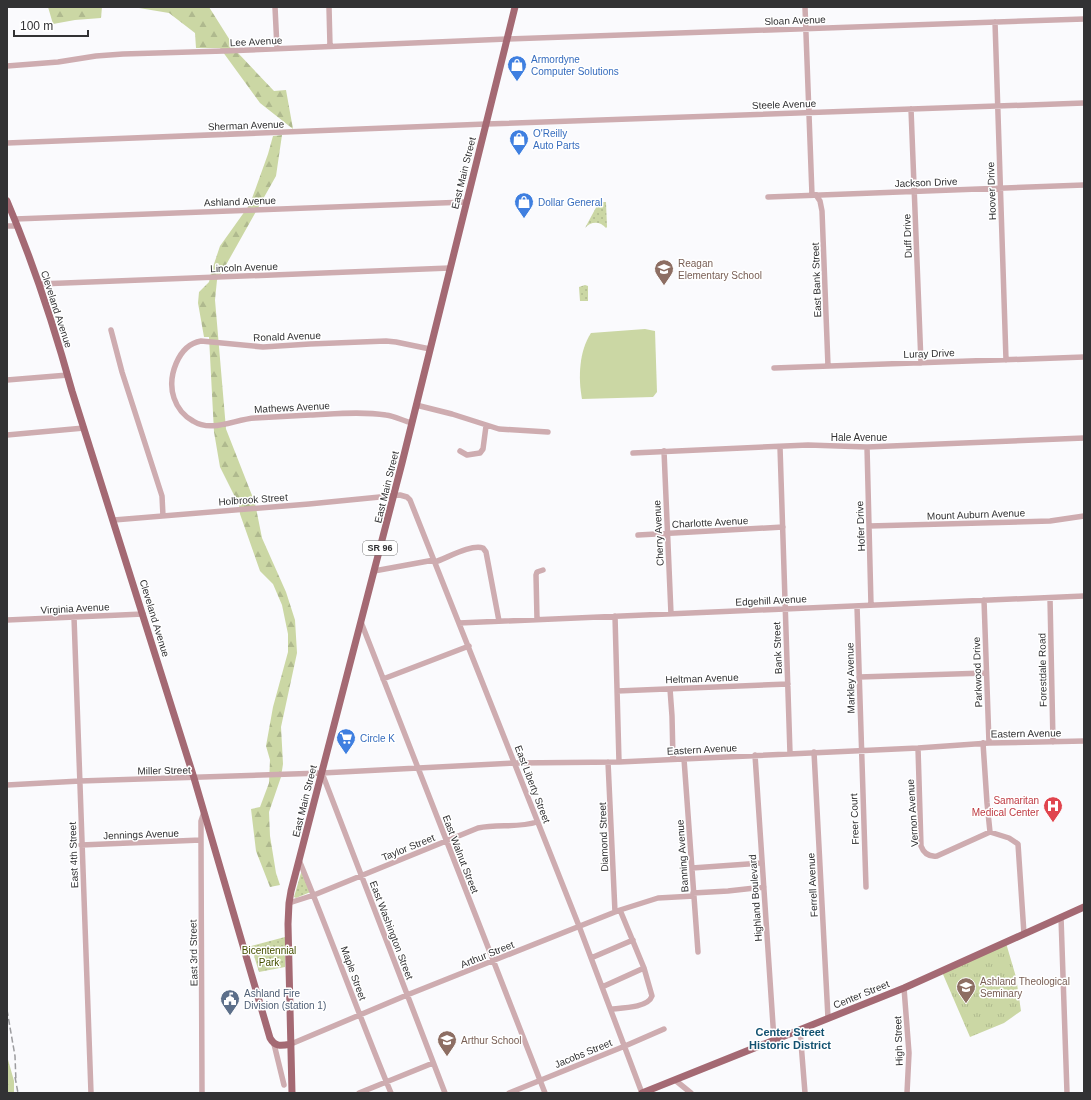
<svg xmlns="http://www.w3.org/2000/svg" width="1091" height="1100" font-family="Helvetica,sans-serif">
<defs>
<pattern id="grass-tufts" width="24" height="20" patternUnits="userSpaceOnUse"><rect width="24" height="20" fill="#cbd7a4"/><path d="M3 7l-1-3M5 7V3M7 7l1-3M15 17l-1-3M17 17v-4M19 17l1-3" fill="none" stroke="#afb98e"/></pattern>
<pattern id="forest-firs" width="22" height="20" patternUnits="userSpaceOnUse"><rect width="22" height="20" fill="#cbd7a4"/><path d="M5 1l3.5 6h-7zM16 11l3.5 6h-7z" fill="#afb98e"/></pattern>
<pattern id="park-dots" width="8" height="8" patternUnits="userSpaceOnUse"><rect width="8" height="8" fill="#cbd7a4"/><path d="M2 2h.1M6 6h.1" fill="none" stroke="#afb98e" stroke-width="1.8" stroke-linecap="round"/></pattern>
</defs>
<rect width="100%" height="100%" fill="#fafafd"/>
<path fill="url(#grass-tufts)" d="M1006,943L1016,977L1021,1011L1004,1023L970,1037L942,972Z
M7,1056L14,1081V1093H7Z"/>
<path fill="url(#forest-firs)" d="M48,7H102L101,18L75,20L53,24Z
M133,7H209L238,53L274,91L286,90L293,129L260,103L220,48H196L195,33L169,13Z
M282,135L276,176L222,272L217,280L215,300L226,429L255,503L262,538L286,592L295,620L297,653L281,727L283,764L281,777L269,812L270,836L276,873L280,885L270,887L256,851L251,809L260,807L269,783L270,760L266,746L273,707L288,652V634L282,605L273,584L260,571L240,514L239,505L220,467L214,432L209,337H204L198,303L199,292L209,282L211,273L220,246L250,204L268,154L273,136Z"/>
<path fill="url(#park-dots)" d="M599,202H606L607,227L606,228C600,221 591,221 585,228Z
M585,285L588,286V301H580L579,287Z
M303,866L313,891L296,898L294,897Z
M285,937V967L259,972L251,946Z"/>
<path fill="#cbd7a4" d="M645,329L655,331L657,392L653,397L582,399C578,378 579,351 591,333Z"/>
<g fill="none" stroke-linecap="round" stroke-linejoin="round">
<path stroke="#ceacb0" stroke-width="5.5" d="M275,7L277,48
M329,7L330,46
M805,7L812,195
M995,22L1006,360
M7,66L58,62L96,56L123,54L224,51L507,39L1084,19
M911,109L921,363
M7,143L486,124L1084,103
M816,195L820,201L822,211L828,366
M768,197L1084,185
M15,219L466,202
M7,226H17
M39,284L450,268
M111,330L122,372L162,496L163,516
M774,368L1084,357
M7,380L68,375
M416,405L452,414L499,429L548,432
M412,423C403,421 395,416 386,415C361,411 334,414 310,415C291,416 273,417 255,418C235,419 212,433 193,421C184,416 177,407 174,398C167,377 178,345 201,341L263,347L310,344L386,341L396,342L430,349
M7,435L84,428
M780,447L790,753
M867,447L871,605
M460,451L467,455L480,453L483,449L486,426
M664,451L671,614
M633,453L808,445L867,447L1084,438
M114,520L309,504L400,495L407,497L410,500L579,926L642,1093
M869,526L1050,521L1084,516
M638,535L783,527
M435,562C447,558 471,544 483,548L486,552L499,621
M374,571L434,560
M1050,598L1053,742
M984,600L989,743
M857,606L866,887
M615,616L619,762
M74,617L91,1093
M537,619L536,575L537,572L543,570
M7,620L143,614
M361,622L545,1093
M459,623L1084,596
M859,677L986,673
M383,679L469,646
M670,689L672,716L673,759
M617,691L788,684
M983,743L987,803L990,832
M918,748L921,846C924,854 929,857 937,856L990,832L1009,838L1018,844L1024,934
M814,752L828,1018
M755,755L774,1040
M684,759L698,952
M608,762L615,912
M322,773L445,1093
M7,785L80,781L322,773L515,763L619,762L918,748L989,743L1084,741
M81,845L201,840
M299,860C331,937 359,1016 391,1093
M692,868L762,863
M693,893L728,891L764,887
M289,903L314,895L478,828C498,824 518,828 537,822
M1061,917L1067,1093
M591,958L633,940
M602,987L644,968
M904,988L909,1053L907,1093
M611,1009C622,1008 648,1008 652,996L644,968L620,910
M800,1030L805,1093
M274,1044L284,1085
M291,1044L407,995L620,910L658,898L694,896
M675,1080L691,1093
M202,1093L201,840V821L204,812
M359,1093L433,1063
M509,1093L625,1046L664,1029"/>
<path stroke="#a46973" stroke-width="7" d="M7,201C33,262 54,326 72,391L194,778L270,1038C275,1047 281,1046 291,1044
M292,1093L288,924L289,903L291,891L402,463L515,7
M642,1093L904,988L1084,907"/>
<path stroke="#9c9c9f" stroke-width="1.5" stroke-dasharray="6 3" stroke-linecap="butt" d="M7,1010L15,1056L16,1082
M15,1077L18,1093"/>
</g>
<defs>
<g id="shop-pin" transform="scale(1)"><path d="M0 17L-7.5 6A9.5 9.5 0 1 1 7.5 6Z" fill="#3f7fe0" stroke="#fff"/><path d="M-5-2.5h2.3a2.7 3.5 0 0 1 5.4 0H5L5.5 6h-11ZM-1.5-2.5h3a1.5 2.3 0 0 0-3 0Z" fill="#fff"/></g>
<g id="school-pin" transform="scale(1)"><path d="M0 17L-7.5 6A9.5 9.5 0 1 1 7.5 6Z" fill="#8d6e63" stroke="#fff"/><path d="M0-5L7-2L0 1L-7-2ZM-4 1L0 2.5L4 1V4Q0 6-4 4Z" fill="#fff"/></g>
<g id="supermarket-pin" transform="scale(1)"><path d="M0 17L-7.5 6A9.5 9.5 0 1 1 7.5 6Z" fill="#3f7fe0" stroke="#fff"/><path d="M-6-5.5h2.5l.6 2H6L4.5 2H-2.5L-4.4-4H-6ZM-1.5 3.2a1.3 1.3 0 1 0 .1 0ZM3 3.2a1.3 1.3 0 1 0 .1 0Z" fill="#fff"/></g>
<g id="hospital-pin" transform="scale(1)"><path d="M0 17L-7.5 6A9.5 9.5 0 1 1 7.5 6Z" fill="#e0444e" stroke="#fff"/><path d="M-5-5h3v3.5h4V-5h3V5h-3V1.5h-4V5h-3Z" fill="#fff"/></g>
<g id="university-pin" transform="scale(1)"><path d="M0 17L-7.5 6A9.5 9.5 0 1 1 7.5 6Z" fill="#8d6e63" stroke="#fff"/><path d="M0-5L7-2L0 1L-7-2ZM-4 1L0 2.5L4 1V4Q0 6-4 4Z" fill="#fff"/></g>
<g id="civic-pin" transform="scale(1)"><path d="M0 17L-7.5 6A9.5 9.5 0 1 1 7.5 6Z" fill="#5c6f8a" stroke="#fff"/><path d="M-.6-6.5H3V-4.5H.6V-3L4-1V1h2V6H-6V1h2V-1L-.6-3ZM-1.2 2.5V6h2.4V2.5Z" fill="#fff"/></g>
</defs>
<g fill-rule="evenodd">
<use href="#shop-pin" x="517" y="65"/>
<use href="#shop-pin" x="519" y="139"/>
<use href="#shop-pin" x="524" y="202"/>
<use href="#school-pin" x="664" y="269"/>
<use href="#supermarket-pin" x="346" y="738"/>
<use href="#hospital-pin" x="1053" y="806"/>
<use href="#university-pin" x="966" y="987"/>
<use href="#civic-pin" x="230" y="999"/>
<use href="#school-pin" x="447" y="1040"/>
</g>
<g text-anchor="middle" stroke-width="3" stroke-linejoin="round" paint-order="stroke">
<rect fill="#fff" stroke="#707071" stroke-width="1" x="363" y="541" width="34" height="14" rx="3"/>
<g font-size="9" font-weight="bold" fill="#323234">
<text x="380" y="551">SR 96</text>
</g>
<g font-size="10" fill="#323234" stroke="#fff">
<text transform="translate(795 20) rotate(-2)" y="4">Sloan Avenue</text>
<text transform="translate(256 41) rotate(-3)" y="4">Lee Avenue</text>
<text transform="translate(784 104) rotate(-2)" y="4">Steele Avenue</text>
<text transform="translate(246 125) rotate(-2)" y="4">Sherman Avenue</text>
<text transform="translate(463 173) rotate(-76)" y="4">East Main Street</text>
<text transform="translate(926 182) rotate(-2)" y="4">Jackson Drive</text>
<text transform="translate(991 191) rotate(-92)" y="4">Hoover Drive</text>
<text transform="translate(240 201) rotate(-2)" y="4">Ashland Avenue</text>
<text transform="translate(907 236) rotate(-92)" y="4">Duff Drive</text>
<text transform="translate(244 267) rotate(-2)" y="4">Lincoln Avenue</text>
<text transform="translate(816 280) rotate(-92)" y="4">East Bank Street</text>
<text transform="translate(57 309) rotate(72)" y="4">Cleveland Avenue</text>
<text transform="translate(287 336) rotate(-2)" y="4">Ronald Avenue</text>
<text transform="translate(929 353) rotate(-2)" y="4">Luray Drive</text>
<text transform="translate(292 407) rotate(-3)" y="4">Mathews Avenue</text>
<text x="859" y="441">Hale Avenue</text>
<text transform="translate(386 487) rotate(-76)" y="4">East Main Street</text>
<text transform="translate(253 499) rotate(-4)" y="4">Holbrook Street</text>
<text transform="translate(976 514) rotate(-2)" y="4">Mount Auburn Avenue</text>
<text transform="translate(710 522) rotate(-3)" y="4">Charlotte Avenue</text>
<text transform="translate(860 526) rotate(-92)" y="4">Hofer Drive</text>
<text transform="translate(658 533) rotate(-93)" y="4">Cherry Avenue</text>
<text transform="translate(771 600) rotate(-3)" y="4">Edgehill Avenue</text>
<text transform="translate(75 608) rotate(-3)" y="4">Virginia Avenue</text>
<text transform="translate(155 618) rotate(73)" y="4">Cleveland Avenue</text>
<text transform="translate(777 648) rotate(-92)" y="4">Bank Street</text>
<text transform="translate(1042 670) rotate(-91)" y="4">Forestdale Road</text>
<text transform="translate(977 672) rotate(-92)" y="4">Parkwood Drive</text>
<text transform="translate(702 678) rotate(-2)" y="4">Heltman Avenue</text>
<text transform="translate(850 678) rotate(-91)" y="4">Markley Avenue</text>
<text transform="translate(1026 733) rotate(-1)" y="4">Eastern Avenue</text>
<text transform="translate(702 749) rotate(-3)" y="4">Eastern Avenue</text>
<text transform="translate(164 770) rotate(-1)" y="4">Miller Street</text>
<text transform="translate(533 784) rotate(69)" y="4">East Liberty Street</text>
<text transform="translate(304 801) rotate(-76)" y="4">East Main Street</text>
<text transform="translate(912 813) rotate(-94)" y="4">Vernon Avenue</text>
<text transform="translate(854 819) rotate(-92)" y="4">Freer Court</text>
<text transform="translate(141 834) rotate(-2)" y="4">Jennings Avenue</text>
<text transform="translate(603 837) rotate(-92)" y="4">Diamond Street</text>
<text transform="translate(408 847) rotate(-22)" y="4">Taylor Street</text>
<text transform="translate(461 854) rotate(69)" y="4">East Walnut Street</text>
<text transform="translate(73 855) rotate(-92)" y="4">East 4th Street</text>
<text transform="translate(682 856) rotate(-94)" y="4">Banning Avenue</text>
<text transform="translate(812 885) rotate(-93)" y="4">Ferrell Avenue</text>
<text transform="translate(755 898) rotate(-94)" y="4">Highland Boulevard</text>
<text transform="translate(392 930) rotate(69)" y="4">East Washington Street</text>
<text transform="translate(193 953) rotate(-91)" y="4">East 3rd Street</text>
<text transform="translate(487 954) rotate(-22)" y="4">Arthur Street</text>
<text transform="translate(354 973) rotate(70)" y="4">Maple Street</text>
<text transform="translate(861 994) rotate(-22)" y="4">Center Street</text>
<text transform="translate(898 1041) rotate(-92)" y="4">High Street</text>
<text transform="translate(583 1053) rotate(-22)" y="4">Jacobs Street</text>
</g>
<g font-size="10" fill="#366cbe" stroke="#fff" text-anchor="start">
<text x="531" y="63">Armordyne<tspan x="531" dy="12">Computer Solutions</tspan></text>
<text x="533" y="137">O'Reilly<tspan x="533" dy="12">Auto Parts</tspan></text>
<text x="538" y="206">Dollar General</text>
<text x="360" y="742">Circle K</text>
</g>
<g font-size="10" fill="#785e54" stroke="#fff" text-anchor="start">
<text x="678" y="267">Reagan<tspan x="678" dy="12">Elementary School</tspan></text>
<text x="980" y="985">Ashland Theological<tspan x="980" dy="12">Seminary</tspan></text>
<text x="461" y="1044">Arthur School</text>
</g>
<g font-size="10" fill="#be3a42" stroke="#fff" text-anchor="end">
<text x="1039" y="804">Samaritan<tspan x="1039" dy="12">Medical Center</tspan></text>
</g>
<g font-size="10" fill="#455000" stroke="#fff">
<text x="269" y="954">Bicentennial<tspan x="269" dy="12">Park</tspan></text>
</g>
<g font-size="10" fill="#4e5e75" stroke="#fff" text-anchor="start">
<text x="244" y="997">Ashland Fire<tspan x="244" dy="12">Division (station 1)</tspan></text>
</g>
<g font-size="11" font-weight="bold" fill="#125271" stroke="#fff">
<text x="790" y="1036">Center Street<tspan x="790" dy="13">Historic District</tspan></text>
</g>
</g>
<rect width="1091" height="1100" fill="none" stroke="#323234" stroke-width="16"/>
<path d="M14 30v6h74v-6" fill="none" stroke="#323234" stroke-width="2"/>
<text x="20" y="30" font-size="12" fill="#323234" stroke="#ffffff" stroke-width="3" paint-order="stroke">100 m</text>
</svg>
